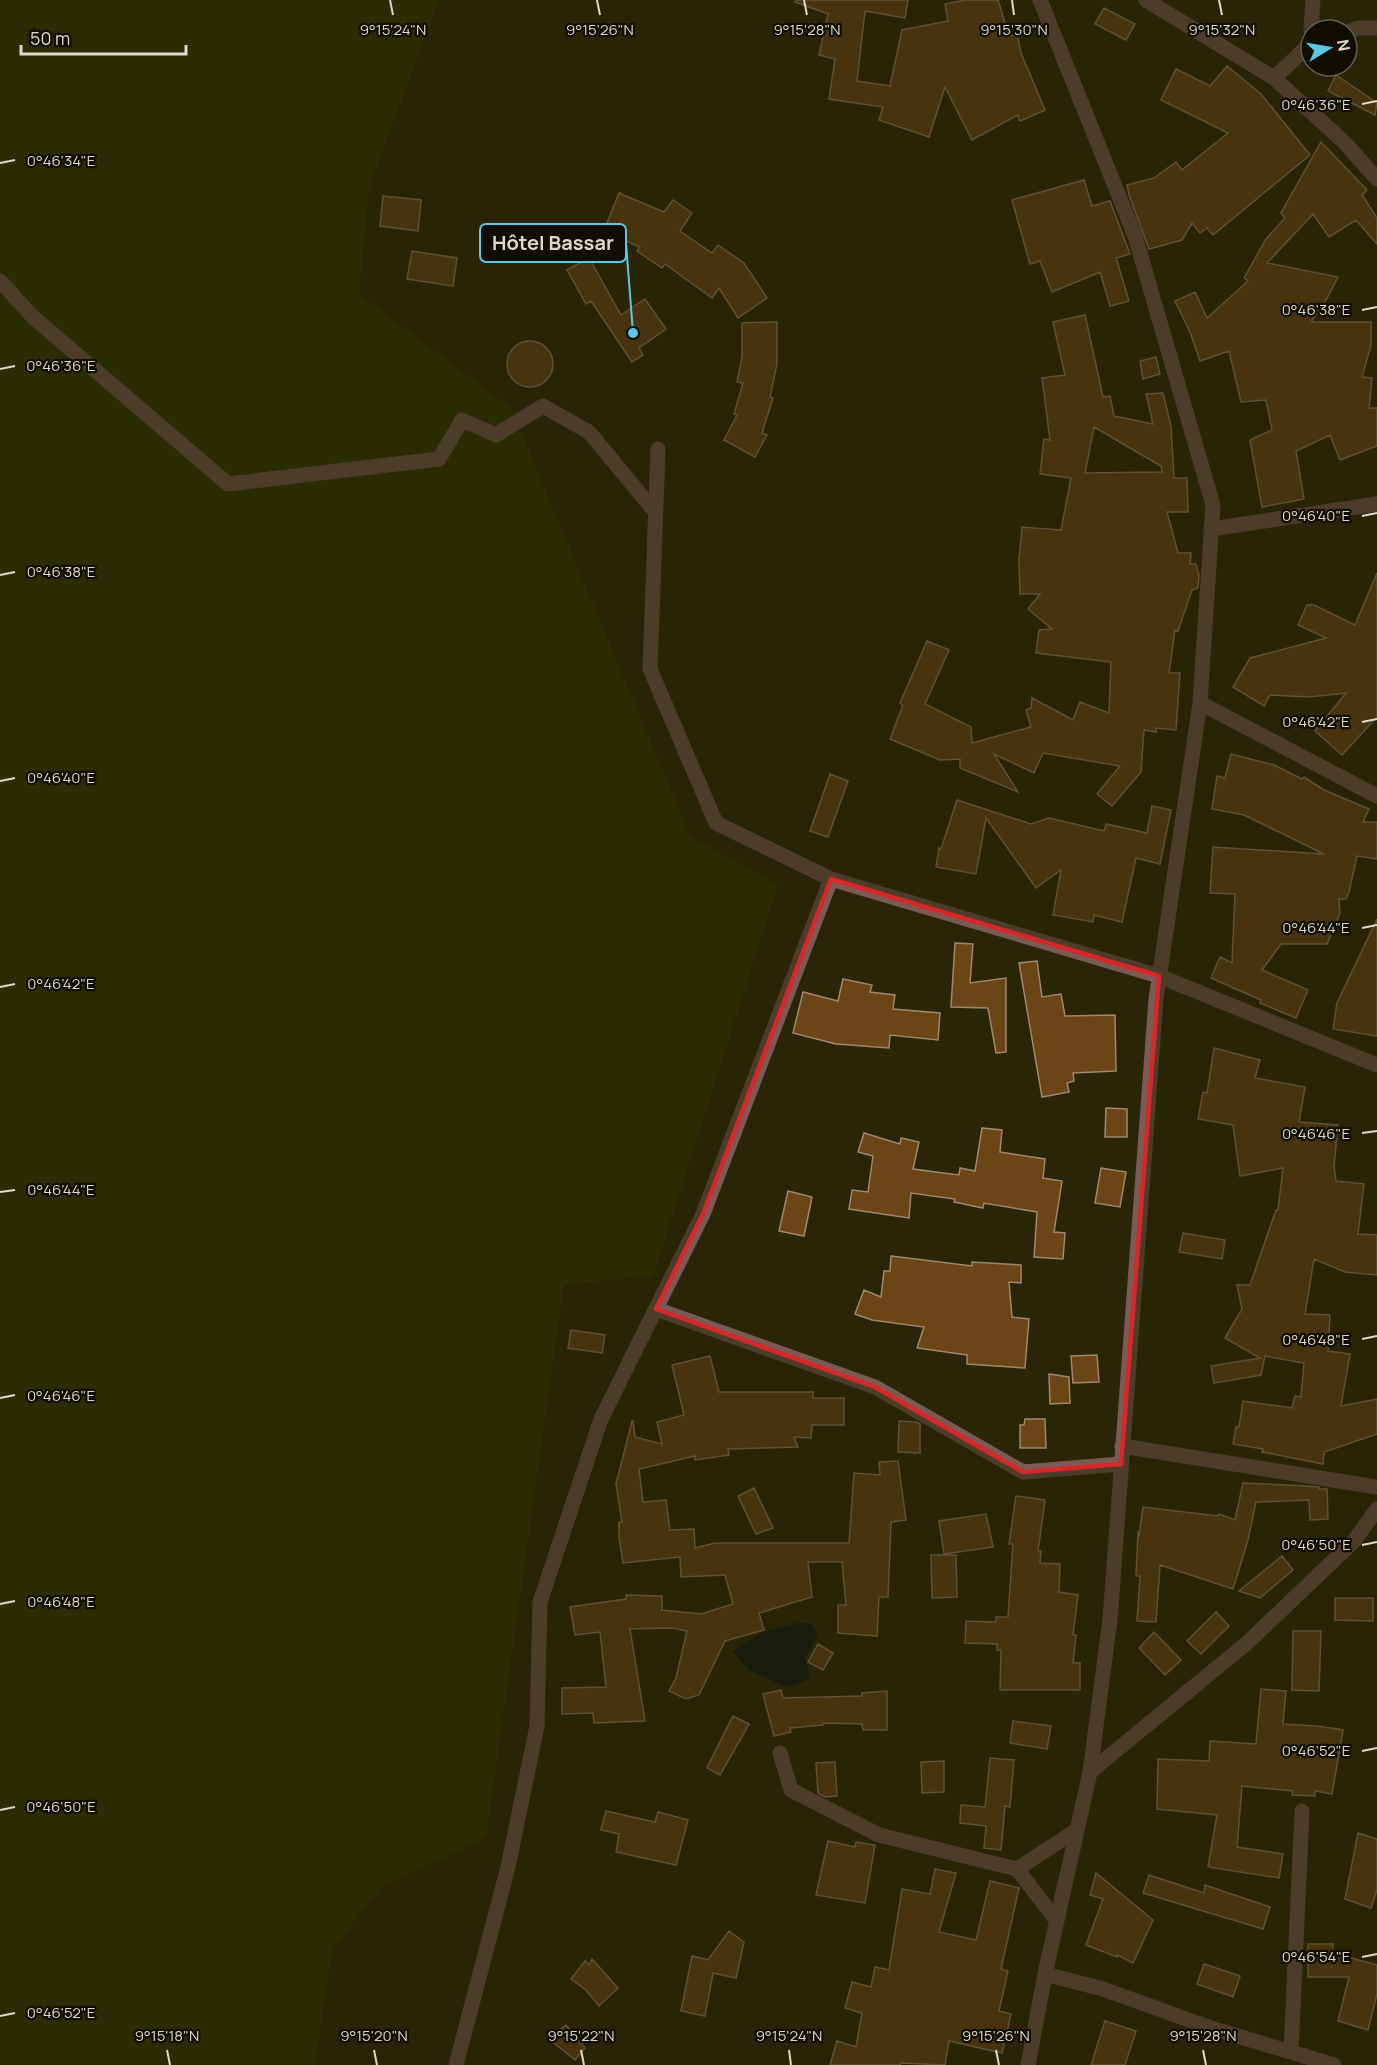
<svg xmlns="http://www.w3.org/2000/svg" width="1377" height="2065" font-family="Manrope,sans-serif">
<rect width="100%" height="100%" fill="#2a2507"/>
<path fill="#2b3600" d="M0,0H439L369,187L359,294L511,408L690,836L778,885L653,1276L564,1284L486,1837L380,1888L332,1951L315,2065H0Z"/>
<path fill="#051114" d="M801,1622L812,1624L818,1636L805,1657L810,1679L789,1688L750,1671L732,1651L762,1633Z"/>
<path fill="#6c4516" stroke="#a0886f" stroke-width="1.5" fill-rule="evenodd" d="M796,0H908L905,18L865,11L857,81L890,86L902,30L948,21L945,4L965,0H998L1009,36L1017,34L1021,53L1045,110L1020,121L1018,115L972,140L945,87L929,137L879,120L883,107L829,99L835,59L819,55L828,14L795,2Z
M1104,8L1135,24L1126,40L1095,24Z
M1227,66L1261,94L1310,155L1213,235L1207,228L1200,233L1192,223L1182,240L1149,249L1129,195L1127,185L1154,178L1176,162L1182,170L1228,133L1161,100L1176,69L1210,86Z
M1336,75L1377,103L1375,115L1328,91Z
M1321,142L1367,190L1362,195L1377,218V244L1356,220L1329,237L1313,214L1267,263L1338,277L1326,300L1311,322H1371V345L1362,377L1372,378L1369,408H1377V446L1340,460L1330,435L1296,451L1304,499L1262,507L1250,440L1272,430L1266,400L1241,402L1229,351L1200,361L1190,332L1175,301L1195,292L1207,318L1248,281L1244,278L1266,239L1285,218L1281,213Z
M1084,180L1092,206L1110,201L1130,254L1116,258L1129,301L1110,306L1100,272L1052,292L1040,261L1030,264L1012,200Z
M619,193L664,212L673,200L692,213L680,231L712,253L718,245L744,263L767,298L738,318L719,288L712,298L665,264L662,268L637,251L640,247L619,238L605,228Z
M383,196L421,200L418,231L380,226Z
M412,251L457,258L453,286L407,279Z
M589,258L621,315L645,299L666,329L639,348L643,355L632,362L591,301L586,304L567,270Z
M1085,315L1103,397L1110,396L1114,416L1153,424L1146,394L1163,393L1171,426L1174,478H1187L1188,512H1167L1178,553H1191L1190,564H1196L1199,575L1198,588L1192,590L1178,631L1175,630L1169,673H1180L1176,730L1156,728V732L1144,730L1141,772L1112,806L1097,794L1120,766L1043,753L1034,773L994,754L1018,792L960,768V759L940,760L890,739L903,705L900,703L927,641L949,650L925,704L971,727L972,743L1031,727L1026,710L1031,708L1032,698L1073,720L1080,702L1109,713L1111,662L1036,653L1039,630L1052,629L1028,609L1040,594H1020L1019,561L1022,527L1061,530L1071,478L1040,474L1044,439L1050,440L1042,378L1065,375L1053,322ZM1094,427L1161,466L1162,472L1085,473Z
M777,322V364L770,397L773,398L762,433L767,435L755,457L724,440L737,415L734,414L743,383L737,382L742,357V323Z
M507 364a23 23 0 1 1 46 0a23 23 0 1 1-46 0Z
M1156,357L1160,374L1143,379L1140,361Z
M1377,573V717L1342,755L1315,731L1346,693L1309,697L1270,695L1264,706L1233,687L1250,658L1326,638L1298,625L1307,605H1314L1355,625Z
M1231,754L1274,765L1302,779L1304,777L1324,790L1369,809L1363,822H1377V859L1357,856L1349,892L1346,899H1339L1340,913L1327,944H1281L1262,970L1308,990L1296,1018L1260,1003L1261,1000L1211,978L1220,957L1232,963L1235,894L1210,893L1213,847L1324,854L1244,815L1212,809L1217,776L1225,778Z
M830,774L848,781L828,837L810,831Z
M957,800L1031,824L1049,818L1104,831L1106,824L1147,833L1152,806L1171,810L1160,864L1136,858L1122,922L1094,915L1093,922L1053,915L1061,870L1036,888L986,818L976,874L936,867L939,848L941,849Z
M1377,919V1036L1333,1029L1337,1003Z
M955,943L973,944L970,983L1006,978V1052L996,1053L988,1008L951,1007Z
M1037,961L1042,997L1061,994L1065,1016L1115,1015L1116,1071L1073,1073L1074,1081L1067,1083L1069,1092L1042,1097L1019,963Z
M843,979L872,985L870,992L895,995L893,1009L940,1013L938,1040L890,1035L889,1048L836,1044L793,1033L803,992L838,1001Z
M1214,1048L1260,1060L1255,1078L1305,1087L1299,1122L1338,1125L1334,1166L1336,1181L1364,1184L1358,1234L1377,1235V1275L1345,1272L1314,1259L1305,1314L1330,1315L1328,1351L1350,1354L1341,1406L1377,1399V1434L1324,1452L1323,1464L1262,1452L1263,1449L1233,1444L1236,1427H1239L1243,1401L1292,1408L1295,1396L1301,1397L1304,1363L1265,1356L1261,1375L1214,1383L1211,1366L1260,1358L1225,1338L1242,1309L1237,1285H1250L1276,1210H1278L1283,1168L1240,1176L1233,1125L1198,1119L1203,1092L1207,1093Z
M1106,1108L1127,1109V1137H1105Z
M982,1128L1002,1130L1000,1152L1045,1159L1043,1178L1062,1181L1054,1232L1065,1233L1063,1259L1034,1257L1037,1212L984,1203L983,1208L954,1202L955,1199L911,1193L909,1218L849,1209L852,1190L868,1192L873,1156L858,1152L864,1133L900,1144L901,1138L919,1142L913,1169L959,1175L960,1168L975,1171Z
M1101,1168L1126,1172L1120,1207L1095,1203Z
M788,1191L812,1197L804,1236L779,1231Z
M1183,1233L1225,1240L1222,1259L1179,1252Z
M891,1256L972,1266V1262L1021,1265V1283L1009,1282L1012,1317L1029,1319L1025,1368L967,1364V1355L917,1348L924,1327L872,1320L855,1314L864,1290L881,1297L884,1271H890Z
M571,1330L605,1335L602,1353L568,1348Z
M1097,1355L1099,1382L1073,1383L1071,1356Z
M710,1356L719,1392H813V1398H844V1425H812L811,1438L794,1437L798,1447L728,1449L729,1455L695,1460V1456L639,1469L643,1502L666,1500L670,1530L694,1529L695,1548L715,1543H849L854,1473L880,1475L879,1462L898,1461L906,1520L891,1522L888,1597H879L877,1636L838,1633V1605H846L842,1562H808L812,1597L759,1613L764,1630L725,1641L699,1695L686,1699L669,1691L676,1678L687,1631L672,1628L630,1629L645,1721L594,1723L593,1713L562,1714V1688L606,1687L600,1632L575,1635L570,1607L626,1599V1595L662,1596V1610L701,1614L733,1604L725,1575L681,1577L680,1557L623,1563L619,1537V1522H622L616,1484L632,1421H633L635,1437L662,1444L657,1422L684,1415L672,1365Z
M1049,1374L1069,1377L1070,1403L1050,1404Z
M1025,1419H1045L1046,1448H1020V1425H1024Z
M899,1421L916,1422L920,1424V1453L898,1452Z
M1243,1483L1307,1486L1319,1487V1489H1327L1328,1519L1310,1520L1309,1500L1256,1502L1248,1540L1233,1589L1160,1565L1156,1622L1137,1621L1140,1576H1136L1138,1533L1139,1535L1143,1507L1218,1516L1219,1514L1235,1520Z
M754,1488L773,1528L756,1534L738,1496Z
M1016,1496L1045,1500L1038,1551H1041L1040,1563L1060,1564L1059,1592L1078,1595L1073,1635H1076L1073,1663H1080V1690H1000L1001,1650H997V1644L965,1643L966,1621L996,1622V1617H1008L1013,1544H1009Z
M986,1514L993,1547L944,1554L939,1521Z
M931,1555H956L957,1597L932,1598Z
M1282,1556L1293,1570L1260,1598L1239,1591Z
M1335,1598H1373V1621L1335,1620Z
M1216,1612L1229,1626L1201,1654L1187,1641Z
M1293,1631H1321L1319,1691L1292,1690Z
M1154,1632L1181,1660L1165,1675L1139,1648Z
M818,1644L833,1653L823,1670L808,1662Z
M1261,1689L1286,1691L1283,1724L1317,1726L1343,1730L1332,1794L1315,1791V1796L1292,1795L1293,1791L1242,1786L1237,1847L1283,1854L1279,1878L1208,1867L1217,1815L1157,1809L1158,1759L1209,1761L1210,1741L1256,1744Z
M781,1690L783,1698L862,1696V1693L887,1691V1730H863L862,1724L823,1723V1725L790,1728L791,1732L774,1736L763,1694Z
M733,1716L749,1724L720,1775L707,1768Z
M1013,1721L1051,1726L1047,1749L1010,1743Z
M990,1758L1014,1760L1010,1807L1005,1806L1001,1850L984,1848L986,1826L960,1823L961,1805L985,1807Z
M944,1761V1792L922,1793L921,1762Z
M835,1762L837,1796L825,1797L818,1793L816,1763Z
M606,1811L655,1822L658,1812L688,1820L676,1865L616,1852L619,1834L601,1830Z
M1358,1833L1377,1839V1890L1371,1908L1345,1899Z
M828,1841L855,1847L856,1842L875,1845L865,1903L816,1895Z
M935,1869L956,1873L939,1932L976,1940L990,1881L1019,1888L1001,1969L1008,1971L999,2011L1011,2014L1002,2053L949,2041L945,2065L901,2063L900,2065H830L837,2041L856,2047L862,2013L845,2008L852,1982L871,1987L875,1967L889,1970L902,1889L930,1894Z
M1096,1873L1153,1920L1133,1963L1117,1955V1957L1086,1945L1103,1899L1090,1895Z
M1149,1875L1204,1893L1205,1885L1270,1907L1263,1929L1143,1893Z
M729,1931L744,1942L736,1978L713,1973L705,2016L681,2011L692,1956L708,1960Z
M1308,1944H1333V1953L1377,1965V1994L1368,2030L1338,2021L1349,1977H1308Z
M592,1959L618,1988L599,2006L586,1990L571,1979L585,1961L589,1965Z
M1204,1964L1240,1976L1233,1997L1197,1984Z
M1105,2021L1136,2031L1125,2065H1091Z
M566,2025L585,2048L575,2060L549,2039Z"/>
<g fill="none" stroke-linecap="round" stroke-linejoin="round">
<path stroke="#7b5a56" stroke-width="15" d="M1146,0L1274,78L1345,143L1377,179
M1311,30L1313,0
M1347,32L1358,28H1377
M1274,78L1311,43
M0,281L33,317L228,484L439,459L462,420L496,435L543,406L589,432L656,513
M658,449L650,669L716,823L831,879L1159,976L1377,1065
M1211,529L1377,504
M1200,703L1377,796
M656,1309L875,1387L1023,1472L1121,1464
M1122,1446L1377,1487
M780,1753L791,1790L879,1835L1017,1869L1077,1830
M1090,1772L1247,1643L1354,1541L1377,1509
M1017,1869L1057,1921
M1045,1974L1103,1989L1211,2028L1334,2065
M1291,2052L1302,1811
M456,2065L508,1867L537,1726L540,1602L601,1419L703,1214L831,879
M1028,2065L1045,1974L1090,1772L1110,1620L1156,999L1200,703L1213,505L1135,236L1040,0"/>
</g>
<path d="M0 0H1377V2065H0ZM831,879L1159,976L1121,1464L1023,1472L875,1387L656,1309L703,1214Z" fill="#2a2507" fill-opacity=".55" fill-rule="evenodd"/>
<path fill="none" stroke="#d62828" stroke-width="4.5" stroke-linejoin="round" d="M831,879L1159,976L1121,1464L1023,1472L875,1387L656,1309L703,1214Z"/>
<path fill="none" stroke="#dcdac9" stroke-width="2" d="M390,0L393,15M597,0L600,15M804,0L807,15M1012,0L1014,15M1219,0L1222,15M1362,104L1377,101M0,163L15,160M1362,310L1377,307M0,369L15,366M1362,516L1377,513M0,575L15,572M1362,722L1377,719M0,781L15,778M1362,928L1377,925M0,987L15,984M1362,1133L1377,1131M0,1192L15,1190M1362,1339L1377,1336M0,1398L15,1395M1362,1545L1377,1542M0,1604L15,1601M1362,1751L1377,1748M0,1810L15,1807M1362,1957L1377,1954M0,2016L15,2013M167,2050L170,2065M374,2050L377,2065M581,2050L584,2065M789,2050L791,2065M996,2050L999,2065M1203,2050L1206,2065"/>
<g font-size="15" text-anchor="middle" fill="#dcdac9" stroke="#100e03" stroke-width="4.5" stroke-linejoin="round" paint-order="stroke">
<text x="393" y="35">9°15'24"N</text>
<text x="600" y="35">9°15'26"N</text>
<text x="807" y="35">9°15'28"N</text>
<text x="1014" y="35">9°15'30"N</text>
<text x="1222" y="35">9°15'32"N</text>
<text x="1316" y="110">0°46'36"E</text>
<text x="61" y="166">0°46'34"E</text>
<text x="1316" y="315">0°46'38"E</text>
<text x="61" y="371">0°46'36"E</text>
<text x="1316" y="521">0°46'40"E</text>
<text x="61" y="577">0°46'38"E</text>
<text x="1316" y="727">0°46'42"E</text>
<text x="61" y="783">0°46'40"E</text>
<text x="1316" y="933">0°46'44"E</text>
<text x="61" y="989">0°46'42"E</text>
<text x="1316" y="1139">0°46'46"E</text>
<text x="61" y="1195">0°46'44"E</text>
<text x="1316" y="1345">0°46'48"E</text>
<text x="61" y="1401">0°46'46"E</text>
<text x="1316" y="1550">0°46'50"E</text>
<text x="61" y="1607">0°46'48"E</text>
<text x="1316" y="1756">0°46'52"E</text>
<text x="61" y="1812">0°46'50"E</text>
<text x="1316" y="1962">0°46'54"E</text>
<text x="61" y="2018">0°46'52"E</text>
<text x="167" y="2041">9°15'18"N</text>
<text x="374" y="2041">9°15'20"N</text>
<text x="581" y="2041">9°15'22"N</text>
<text x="789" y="2041">9°15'24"N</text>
<text x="996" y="2041">9°15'26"N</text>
<text x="1203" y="2041">9°15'28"N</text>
</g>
<path fill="none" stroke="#5cc7e8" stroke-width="2" d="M633 333L626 243"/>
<circle fill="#5cc7e8" stroke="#100e03" stroke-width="2" cx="633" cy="333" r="6"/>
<rect fill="#100e03" stroke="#5cc7e8" stroke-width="2" x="480" y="224" width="146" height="38" rx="6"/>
<g font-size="20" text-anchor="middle" font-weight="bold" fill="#dcdac9">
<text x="553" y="250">Hôtel Bassar</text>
</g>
<g transform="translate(1329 48) rotate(79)"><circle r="28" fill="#100e03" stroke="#626052" stroke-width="1.5"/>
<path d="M0-4.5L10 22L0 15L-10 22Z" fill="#5cc7e8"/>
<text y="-9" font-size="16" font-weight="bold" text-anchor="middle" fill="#dcdac9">N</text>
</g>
<path d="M21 45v9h165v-9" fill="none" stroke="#dcdac9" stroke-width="3"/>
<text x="30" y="45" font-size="18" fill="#dcdac9" stroke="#100e03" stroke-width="4.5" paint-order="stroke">50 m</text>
</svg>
